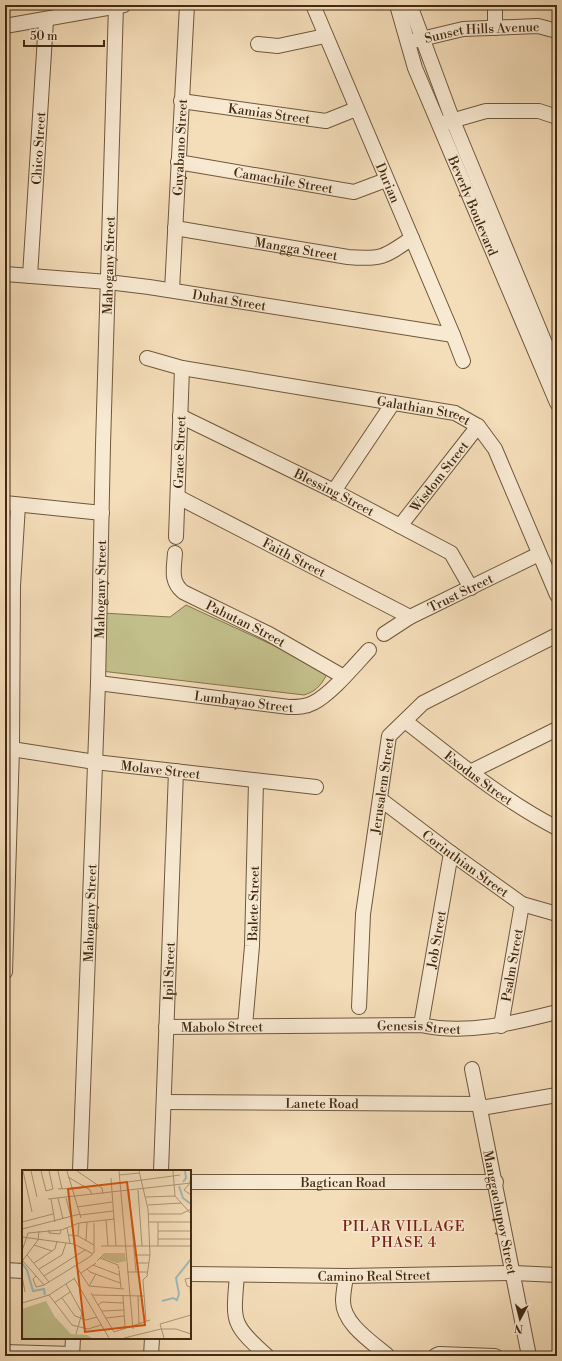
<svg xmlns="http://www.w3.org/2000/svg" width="562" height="1361" font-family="'Libre Bodoni',serif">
<rect width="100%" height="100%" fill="#f4ddb9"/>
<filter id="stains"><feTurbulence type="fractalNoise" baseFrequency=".005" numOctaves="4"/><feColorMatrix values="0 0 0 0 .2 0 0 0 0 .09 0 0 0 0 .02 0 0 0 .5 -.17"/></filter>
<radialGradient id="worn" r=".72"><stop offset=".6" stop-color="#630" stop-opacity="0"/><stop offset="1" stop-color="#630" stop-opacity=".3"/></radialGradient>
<path fill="#c2bf8b" stroke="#82754e" d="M186,605L329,671C322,683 318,691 304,695L101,671L103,613L170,617Z"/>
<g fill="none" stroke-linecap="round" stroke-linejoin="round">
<g stroke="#6f583b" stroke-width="16">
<g id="minor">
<path id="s1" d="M313,5L453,335L463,361"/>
<path id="s2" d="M397,5L415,68L557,403"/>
<path d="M410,5L453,121L557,372"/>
<path d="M495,5V28"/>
<path d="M5,26L124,5"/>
<path id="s3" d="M413,41L463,29L538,26L557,31"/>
<path d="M258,44L278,46L325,36"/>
<path id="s4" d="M181,101L326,121L356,109"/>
<path d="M444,123L486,111H539L557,117"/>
<path id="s5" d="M178,162L354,192L386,180"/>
<path id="s6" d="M175,228L348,257C381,260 385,257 412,238"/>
<path id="s7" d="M5,274L108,282L149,287L453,335"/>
<path id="s8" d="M30,276L46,20"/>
<path id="s9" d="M172,290L187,5"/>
<path id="s10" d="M147,358L182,368L455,413L478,426L495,449L557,595"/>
<path id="s11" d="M180,416L334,491L451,553L471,588"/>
<path d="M334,491L393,403"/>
<path id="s12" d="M178,497L410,617"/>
<path d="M5,503L102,513"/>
<path id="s13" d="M400,526L478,426"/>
<path id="s14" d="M176,537L182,368"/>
<path id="s15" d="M175,553C174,569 170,581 183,592L269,634L344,677"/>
<path id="s16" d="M384,634L410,617L539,554"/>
<path id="s17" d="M98,683L289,707C297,707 306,707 313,703C331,694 355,665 369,650"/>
<path id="s18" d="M405,721C454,759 502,800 557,828"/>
<path id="s19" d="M5,748L95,762L316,787"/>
<path d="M470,772L557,729"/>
<path id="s20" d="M380,799L451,853L522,904L557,914"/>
<path d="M5,972L12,749L13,586L18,505"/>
<path id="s21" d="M359,1007L363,914L389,736L423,703L557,635"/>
<path id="s22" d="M421,1025L451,853"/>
<path id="s23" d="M245,1026L252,946L256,781"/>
<path id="s24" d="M501,1026L522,904"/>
<path id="s25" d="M166,1027L421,1025C466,1035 514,1023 557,1012"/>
<path id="s26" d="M472,1069L529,1356"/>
<path id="s27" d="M164,1102L480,1104"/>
<path d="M481,1108L557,1095"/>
<path id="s28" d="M80,1171L98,683L103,445L116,5"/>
<path id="s29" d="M161,1171L176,771"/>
<path id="s30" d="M190,1182H496"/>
<path d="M5,1270L23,1271"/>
<path id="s31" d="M190,1274L346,1276L514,1273L557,1275"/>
<path d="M237,1275C233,1323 231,1323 267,1356"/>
<path d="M346,1276C345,1284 343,1293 343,1301C343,1324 372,1342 388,1356"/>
<path d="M5,1352L72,1354"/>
<path d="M72,1356L73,1338"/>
<path d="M151,1356L152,1338"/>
<path d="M435,1356L439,1354L495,1356"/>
</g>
</g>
<use href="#minor" stroke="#f8e9d2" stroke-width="14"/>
</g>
<g text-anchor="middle" stroke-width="3" stroke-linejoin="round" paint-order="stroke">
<g font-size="13" fill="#432b11" stroke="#f8e9d2">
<text dy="5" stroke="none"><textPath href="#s3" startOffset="70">Sunset Hills Avenue</textPath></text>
<text dy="5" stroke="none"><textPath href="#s4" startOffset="89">Kamias Street</textPath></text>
<text dy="5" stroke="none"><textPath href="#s8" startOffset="128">Chico Street</textPath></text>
<text dy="5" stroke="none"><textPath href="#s9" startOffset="143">Guyabano Street</textPath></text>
<text dy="5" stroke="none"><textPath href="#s5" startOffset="107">Camachile Street</textPath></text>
<text dy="5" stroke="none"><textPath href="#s1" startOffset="193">Durian</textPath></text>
<text dy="5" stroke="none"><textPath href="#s2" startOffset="215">Beverly Boulevard</textPath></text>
<text dy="5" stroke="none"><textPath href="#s6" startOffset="123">Mangga Street</textPath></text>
<text dy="5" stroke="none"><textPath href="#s28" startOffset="906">Mahogany Street</textPath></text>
<text dy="5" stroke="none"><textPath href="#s7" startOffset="226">Duhat Street</textPath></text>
<text dy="5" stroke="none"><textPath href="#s10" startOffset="282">Galathian Street</textPath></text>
<text dy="5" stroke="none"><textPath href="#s14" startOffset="85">Grace Street</textPath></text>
<text dy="5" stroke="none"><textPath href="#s13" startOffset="63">Wisdom Street</textPath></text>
<text dy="5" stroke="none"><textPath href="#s11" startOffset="172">Blessing Street</textPath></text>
<text dy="5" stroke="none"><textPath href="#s12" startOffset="131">Faith Street</textPath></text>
<text dy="5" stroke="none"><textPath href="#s28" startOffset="582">Mahogany Street</textPath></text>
<text dy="5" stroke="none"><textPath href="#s16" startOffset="87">Trust Street</textPath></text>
<text dy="5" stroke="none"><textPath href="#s15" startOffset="112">Pahutan Street</textPath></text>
<text dy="5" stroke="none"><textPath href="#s17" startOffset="147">Lumbayao Street</textPath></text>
<text dy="5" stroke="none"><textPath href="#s19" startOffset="157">Molave Street</textPath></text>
<text dy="5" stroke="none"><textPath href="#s18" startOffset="93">Exodus Street</textPath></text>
<text dy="5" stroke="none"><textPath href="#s21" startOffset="223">Jerusalem Street</textPath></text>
<text dy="5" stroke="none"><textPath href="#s20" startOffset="107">Corinthian Street</textPath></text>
<text dy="5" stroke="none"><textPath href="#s23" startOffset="123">Balete Street</textPath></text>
<text dy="5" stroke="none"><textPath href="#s28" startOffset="258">Mahogany Street</textPath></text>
<text dy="5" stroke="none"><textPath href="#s22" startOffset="87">Job Street</textPath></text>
<text dy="5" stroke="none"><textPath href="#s24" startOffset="62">Psalm Street</textPath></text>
<text dy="5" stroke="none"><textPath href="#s29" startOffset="200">Ipil Street</textPath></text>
<text dy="5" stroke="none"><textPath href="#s25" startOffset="56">Mabolo Street</textPath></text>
<text dy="5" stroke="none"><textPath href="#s25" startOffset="253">Genesis Street</textPath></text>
<text dy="5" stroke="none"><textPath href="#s27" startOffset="158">Lanete Road</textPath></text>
<text dy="5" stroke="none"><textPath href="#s30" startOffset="153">Bagtican Road</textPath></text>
<text dy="5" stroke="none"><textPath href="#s26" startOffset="146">Manggachupoy Street</textPath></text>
<text dy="5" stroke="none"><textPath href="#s31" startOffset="184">Camino Real Street</textPath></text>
</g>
<g font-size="14" letter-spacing="1" fill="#7a1f14" stroke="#f8e9d2">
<text x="404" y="1231">PILAR VILLAGE<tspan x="404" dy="16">PHASE 4</tspan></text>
</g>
</g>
<g transform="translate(22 1170)">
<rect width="169" height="169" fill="#f4ddb9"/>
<path d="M82,85H103L104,91L95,93L79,88ZM24,131L33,147L49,164L65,165L70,168H0V139Z" fill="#c2bf8b"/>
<path fill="none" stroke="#9fbab8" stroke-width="2" d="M161,12L164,8L163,1M157,16L161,28L169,34M0,93L5,100L11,121L22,119L23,125M140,131L151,128L155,130L157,124L154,108L169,89"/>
<path fill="none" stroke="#ad9676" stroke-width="1" d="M1,1L10,42M9,1L15,27M19,1L24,21L31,19L27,1M36,1L40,19M45,1L59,48M55,1L80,18L81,24M97,1L111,159M117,1L126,39L128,85L125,106L121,110L124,151M151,1L153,26L169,44M169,1L168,13L162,20L169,25M97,5L118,3M46,7L68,20L70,25M89,8L94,76M98,13L158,5M36,19L59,18L62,15M116,20L120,76M107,21L114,102M124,27L153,26M36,28L41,49M44,28L49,47M26,29L169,13M29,29L33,52M126,35L159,33M55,37L90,32M126,44H159L169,39M58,45L91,41M84,50L86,76M0,52L31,44M126,52H169M45,58L48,73M0,59L58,44M27,60V63L38,64L39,60M136,61H169M47,65L56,66L72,75M56,66L57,53M0,67L52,74L71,84M136,69H169M64,71L65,52M12,75L30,81M79,76H169M136,76V52M0,81L6,63L39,60L57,53L92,49M5,85L27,112M113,85H128M78,88L96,95L97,99M0,90L22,115M1,90L16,70L17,61M75,91L82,84H103M12,93L33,79L35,71M114,93H127M71,95L97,105M54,96L67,116L102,119M17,99L40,85L44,73M65,99L68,102L98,113M97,100L99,118M105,102H126M59,103L74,93M0,106L3,122M14,106L11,109L14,117L22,115L69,86L72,82V53M22,106L63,80M52,108L87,168M44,114L60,143L54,164M67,116L74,104M168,117L169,137M169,117L165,116L163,109L169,108M69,123L92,162L128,150M27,125L50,155L66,159L79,155M71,125L122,126M101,126L103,158M116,126L117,153M40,128L53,146L64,150L75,147M0,133L27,125L53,108M32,133L48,122M76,135L80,132L101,133M80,141L102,140M84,148L102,146M102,168L139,159H154L169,164M142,168L138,154L169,145"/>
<path fill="#d8540c" fill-opacity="0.15" stroke="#d8540c" stroke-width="2" d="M105,12L123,155L63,162L46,19Z"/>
<rect width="169" height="169" fill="none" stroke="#432b11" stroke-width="2"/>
</g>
<rect width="562" height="1361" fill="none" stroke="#f4ddb9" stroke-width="20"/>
<rect x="6" y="6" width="550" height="1349" fill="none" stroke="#432b11" stroke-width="2"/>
<rect x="10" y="10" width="542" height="1341" fill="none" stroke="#432b11"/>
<g transform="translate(520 1319) rotate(187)" stroke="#f8e9d2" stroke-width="3" paint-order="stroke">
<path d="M0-3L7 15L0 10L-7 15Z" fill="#432b11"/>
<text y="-6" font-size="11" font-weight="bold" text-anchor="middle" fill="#432b11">N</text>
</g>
<path d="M24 40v6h80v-6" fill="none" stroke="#432b11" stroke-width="2"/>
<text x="30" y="40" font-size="12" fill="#432b11" stroke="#f8e9d2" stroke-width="3" paint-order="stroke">50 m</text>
<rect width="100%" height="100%" filter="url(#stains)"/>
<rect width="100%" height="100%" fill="url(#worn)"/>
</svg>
